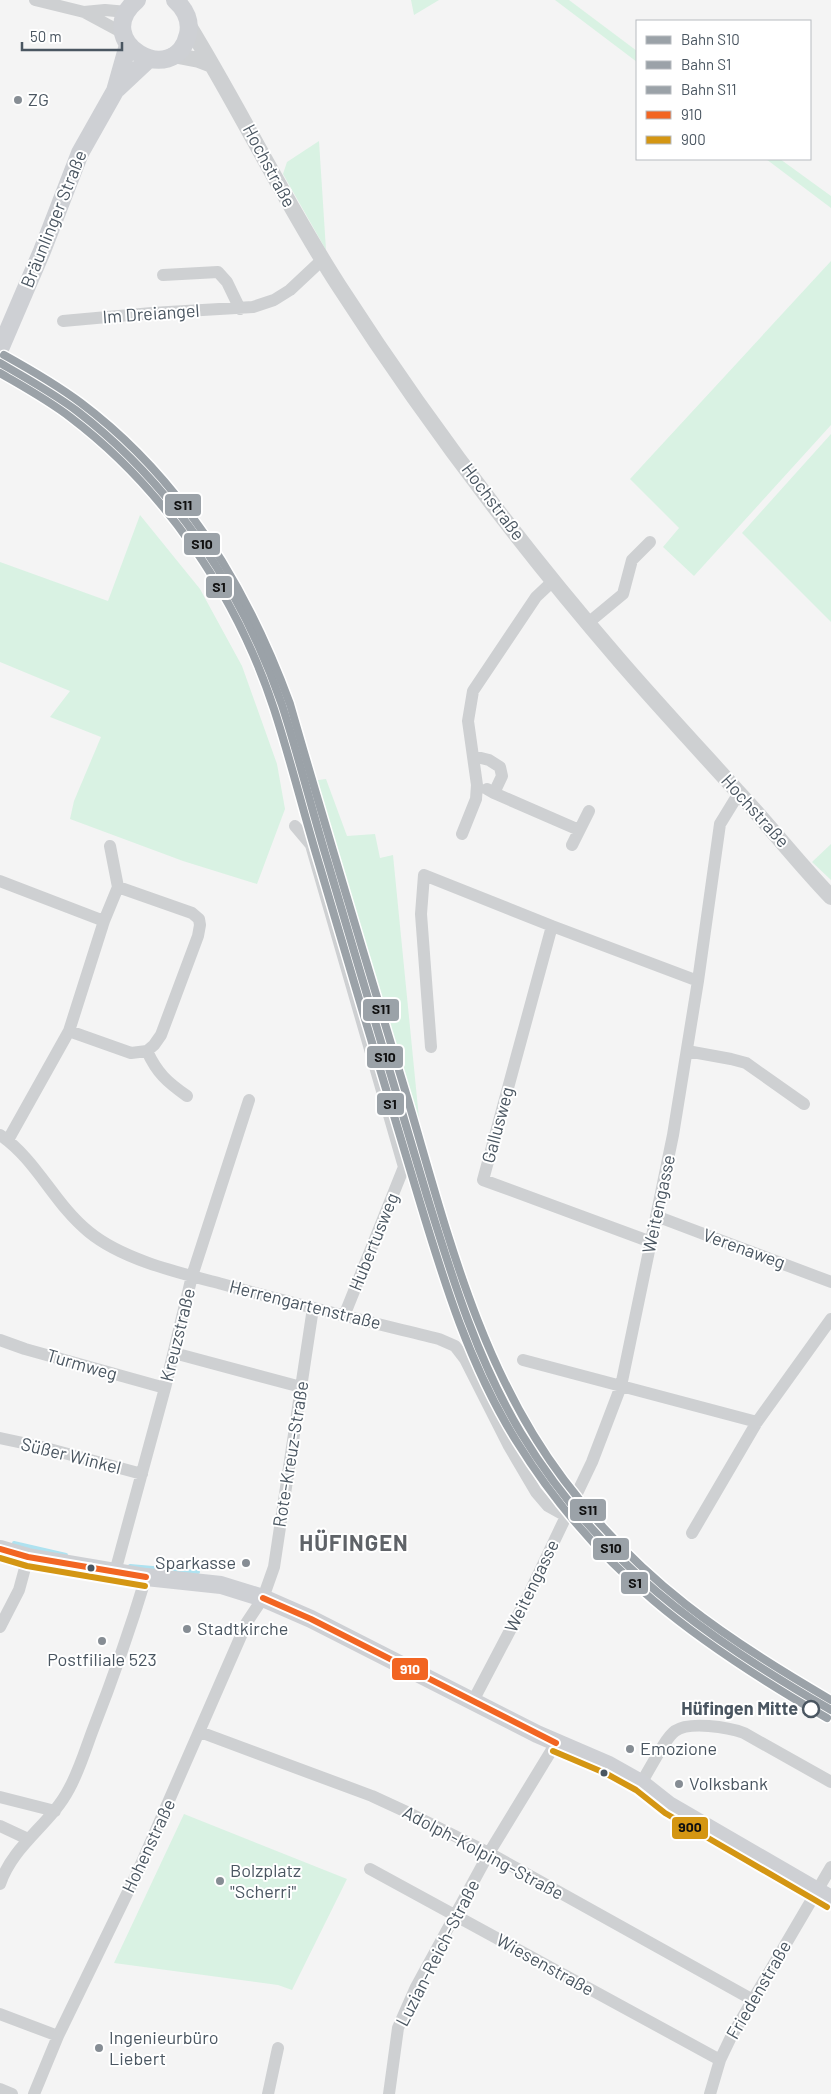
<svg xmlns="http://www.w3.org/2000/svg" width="831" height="2094" font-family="Barlow,sans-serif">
<rect width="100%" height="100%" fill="#f4f4f4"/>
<path fill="#d9f2e3" d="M411,0H439L414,15Z
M555,0H569L637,51V62Z
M319,141L326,250L283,174L287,162Z
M766,159H780L831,196V208Z
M831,261V425L694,576L663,547L679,528L630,479Z
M831,434V622L742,533Z
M140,515L200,589L242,666L277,764L285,809L257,884L183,861L70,819L74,801L101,737L50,717L70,691L0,662V562L108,601Z
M326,779L347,836L375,834L380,858L393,855L423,1159L311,781Z
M831,844V880L812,862Z
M184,1814L347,1879L292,1990L278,1985L114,1963Z"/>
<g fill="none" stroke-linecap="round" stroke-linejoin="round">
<path stroke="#aee2f0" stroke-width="4" d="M14,1543L66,1555
M130,1566L198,1572"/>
<path stroke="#ced0d2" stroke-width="12" d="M35,0L84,12L123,33
M84,12L105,10L127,12
M163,275L218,272L227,282L240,309
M63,321L152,313L253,307L274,300L290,290L322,260
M588,623L623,594L632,560L650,542
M473,756L489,760L500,767L502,776L494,793L487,789
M494,793L579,830
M295,826L311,845L404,1167L344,1316
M462,834L476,799L477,785L468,721L473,691L536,597L553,581
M572,845L589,811
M0,881L104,921
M118,887L192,913L199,919L200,925L198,936L161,1035L154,1045L147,1051
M69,1031L131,1053L147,1051C157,1073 167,1082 187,1096
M431,1047L421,914L424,875L552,926
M687,1051L731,1059L746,1063L804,1104
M0,1135C37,1160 54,1204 89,1232C123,1260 180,1273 222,1284C294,1304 366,1321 439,1339L455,1346L465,1359L509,1446L536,1492L548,1506L566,1516
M8,1140L69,1031L104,921L118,887L110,846
M656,1216L831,1282
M651,1242L483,1180L552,926L698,981
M0,1340L25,1349L165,1388
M174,1353L301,1387
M523,1360L757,1422
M0,1438L42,1447L142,1474
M692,1533L757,1422L831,1319
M115,1572L165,1388L192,1276L249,1100
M0,1627L19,1590L28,1557
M473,1701L527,1598L592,1462L621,1386L673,1135L698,981L720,824L739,793
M200,1732L372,1796L411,1814L489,1853L753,2000
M641,1783C649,1771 665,1738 675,1731C689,1721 728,1727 744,1733L831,1782
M0,1797L55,1811
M0,1826L28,1839
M370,1869L720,2060
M0,1884C13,1845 51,1824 69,1789C79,1771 85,1751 92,1732C112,1681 130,1630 146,1577
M0,2014L58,2036
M0,2089L12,2094
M34,2094L58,2036L139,1869L247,1622L263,1598L274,1567L313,1308
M268,2094L278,2048
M389,2094L398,2028L416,1987L489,1853L556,1743
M710,2094L720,2060L731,2037L831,1867"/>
<path stroke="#ced0d2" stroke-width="16" d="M189,26C241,111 284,201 339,286C422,415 520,545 620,661C658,705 698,748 737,791C769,825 799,864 831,897
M173,55L199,60L212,65"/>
<path stroke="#ced0d4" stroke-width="18" d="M137,0C88,41 175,91 188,34C191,20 185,9 175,0
M117,89L149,59
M0,349L42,251L80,153L115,91L128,45
M0,1549L28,1557L146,1577L221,1585L263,1598L311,1619L537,1734L609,1765L641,1783L669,1805L831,1899"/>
<g stroke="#fff" stroke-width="10">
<path id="bus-1" d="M0,1549L28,1557L146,1577
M263,1598L311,1619L556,1743"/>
</g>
<g stroke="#fff" stroke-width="10">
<path id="bus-2" d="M0,1558L27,1566L145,1586
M553,1751L605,1773L636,1790L665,1813L827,1907"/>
</g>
<use href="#bus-1" stroke="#f26522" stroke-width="6"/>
<use href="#bus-2" stroke="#d49613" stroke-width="6"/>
<g stroke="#fff" stroke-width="11">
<path id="rail-1" d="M0,363C26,378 53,393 77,411C173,485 243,591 282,705C299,757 312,811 328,863C361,974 393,1085 427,1196C452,1277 477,1360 521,1433C600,1563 702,1635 831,1710"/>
</g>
<g stroke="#fff" stroke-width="11">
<path id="rail-2" d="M0,373C24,387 48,400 70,417C165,489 237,596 274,709C291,761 304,815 320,867C353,978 385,1088 419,1199C444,1282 470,1367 517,1442C597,1571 697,1643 827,1718"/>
</g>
<g stroke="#fff" stroke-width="11">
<path id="rail-3" d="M4,355C31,370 57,385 81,403C182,479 247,587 290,704C328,836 368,968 408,1100C447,1232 480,1369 564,1480C639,1580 724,1638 831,1700"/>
</g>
<use href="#rail-1" stroke="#9ba2a8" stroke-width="8"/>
<use href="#rail-2" stroke="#9ba2a8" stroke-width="8"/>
<use href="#rail-3" stroke="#9ba2a8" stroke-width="8"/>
</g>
<g fill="#868d94" stroke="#fff" stroke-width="2">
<circle cx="18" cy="100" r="5"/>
<circle cx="246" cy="1563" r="5"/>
<circle cx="187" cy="1629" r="5"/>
<circle cx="102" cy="1641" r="5"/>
<circle cx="630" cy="1749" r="5"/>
<circle cx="679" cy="1784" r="5"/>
<circle cx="220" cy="1881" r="5"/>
<circle cx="99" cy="2048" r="5"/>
</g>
<g fill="#4a5661" stroke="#fff" stroke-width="2">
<circle cx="91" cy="1568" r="4.5"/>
<circle cx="604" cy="1773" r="4.5"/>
</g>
<circle fill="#fff" stroke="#4a5661" stroke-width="2.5" cx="811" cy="1709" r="8"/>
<g text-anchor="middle" stroke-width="4" stroke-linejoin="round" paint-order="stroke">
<g font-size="18" fill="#4a5661" stroke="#fff" text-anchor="start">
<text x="28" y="106">ZG</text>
<text x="236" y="1569" text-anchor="end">Sparkasse</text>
<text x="197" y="1635">Stadtkirche</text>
<text x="102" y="1666" text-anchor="middle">Postfiliale 523</text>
<text x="640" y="1755">Emozione</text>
<text x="689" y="1790">Volksbank</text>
<text x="230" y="1877">Bolzplatz<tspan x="230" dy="21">"Scherri"</tspan></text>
<text x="109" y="2044">Ingenieurbüro<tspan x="109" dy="21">Liebert</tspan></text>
</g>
<g font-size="18" fill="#4a5661" stroke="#fff">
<text transform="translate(269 166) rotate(62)" y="6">Hochstraße</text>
<text transform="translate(54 219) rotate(-68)" y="6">Bräunlinger Straße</text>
<text transform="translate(151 314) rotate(-4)" y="6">Im Dreiangel</text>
<text transform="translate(493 502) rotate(53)" y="6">Hochstraße</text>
<text transform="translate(755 811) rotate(48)" y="6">Hochstraße</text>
<text transform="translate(498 1125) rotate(-75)" y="6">Gallusweg</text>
<text transform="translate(659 1204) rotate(-78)" y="6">Weitengasse</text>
<text transform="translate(374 1242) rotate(-68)" y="6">Hubertusweg</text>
<text transform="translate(744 1249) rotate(20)" y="6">Verenaweg</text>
<text transform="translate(305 1305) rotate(14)" y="6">Herrengartenstraße</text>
<text transform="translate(178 1335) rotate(-76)" y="6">Kreuzstraße</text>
<text transform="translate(82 1365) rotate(16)" y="6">Turmweg</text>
<text transform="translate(291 1454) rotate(-81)" y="6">Rote-Kreuz-Straße</text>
<text transform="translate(71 1456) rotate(14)" y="6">Süßer Winkel</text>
<text transform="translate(532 1586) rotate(-64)" y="6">Weitengasse</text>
<text transform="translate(149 1846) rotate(-65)" y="6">Hohenstraße</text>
<text transform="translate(483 1853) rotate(28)" y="6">Adolph-Kolping-Straße</text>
<text transform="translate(438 1953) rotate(-63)" y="6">Luzian-Reich-Straße</text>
<text transform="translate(545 1965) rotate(29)" y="6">Wiesenstraße</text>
<text transform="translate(759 1990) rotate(-60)" y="6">Friedenstraße</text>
</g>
<g font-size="18" font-weight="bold" fill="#4a5661" stroke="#fff" text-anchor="end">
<text x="798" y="1715">Hüfingen Mitte</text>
</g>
<g font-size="22" font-weight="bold" letter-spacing="1" fill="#5f6368" stroke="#fff">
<text x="354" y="1551">HÜFINGEN</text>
</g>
</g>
<g stroke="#fff" stroke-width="2">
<rect x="164" y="493" width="38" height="24" rx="5" fill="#9ba2a8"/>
<rect x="183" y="532" width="38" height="24" rx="5" fill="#9ba2a8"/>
<rect x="205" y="575" width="28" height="24" rx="5" fill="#9ba2a8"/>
<rect x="362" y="998" width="38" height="24" rx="5" fill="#9ba2a8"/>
<rect x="366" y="1045" width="38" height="24" rx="5" fill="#9ba2a8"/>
<rect x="376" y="1092" width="29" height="24" rx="5" fill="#9ba2a8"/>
<rect x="569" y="1498" width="38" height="24" rx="5" fill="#9ba2a8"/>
<rect x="592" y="1537" width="38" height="24" rx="5" fill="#9ba2a8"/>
<rect x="620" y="1571" width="29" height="24" rx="5" fill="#9ba2a8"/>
<rect x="391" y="1657" width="38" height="24" rx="5" fill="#f26522"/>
<rect x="671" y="1816" width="38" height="24" rx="5" fill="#d49613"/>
</g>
<g font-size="14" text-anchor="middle" font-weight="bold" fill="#fff">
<text x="410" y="1674">910</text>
</g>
<g font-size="14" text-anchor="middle" font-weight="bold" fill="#111">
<text x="183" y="510">S11</text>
<text x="202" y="549">S10</text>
<text x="219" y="592">S1</text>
<text x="381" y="1014">S11</text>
<text x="385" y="1062">S10</text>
<text x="390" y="1109">S1</text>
<text x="588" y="1515">S11</text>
<text x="611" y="1553">S10</text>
<text x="635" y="1588">S1</text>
<text x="690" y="1832">900</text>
</g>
<rect x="636" y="20" width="175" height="140" fill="#ffffff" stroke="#b7bbc0"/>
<rect x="646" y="36" width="25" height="8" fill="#9ba2a8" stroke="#b7bbc0"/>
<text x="681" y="45" font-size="15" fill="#4a5661">Bahn S10</text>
<rect x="646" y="61" width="25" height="8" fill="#9ba2a8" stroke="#b7bbc0"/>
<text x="681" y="70" font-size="15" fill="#4a5661">Bahn S1</text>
<rect x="646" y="86" width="25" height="8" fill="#9ba2a8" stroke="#b7bbc0"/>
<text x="681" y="95" font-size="15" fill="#4a5661">Bahn S11</text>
<rect x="646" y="111" width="25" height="8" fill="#f26522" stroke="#b7bbc0"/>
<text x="681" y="120" font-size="15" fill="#4a5661">910</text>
<rect x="646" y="136" width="25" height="8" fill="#d49613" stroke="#b7bbc0"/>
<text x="681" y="145" font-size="15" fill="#4a5661">900</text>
<path d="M22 42v8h100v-8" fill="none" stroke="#4a5661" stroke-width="2.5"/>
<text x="30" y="42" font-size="15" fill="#4a5661" stroke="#ffffff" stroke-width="4" paint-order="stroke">50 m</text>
</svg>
